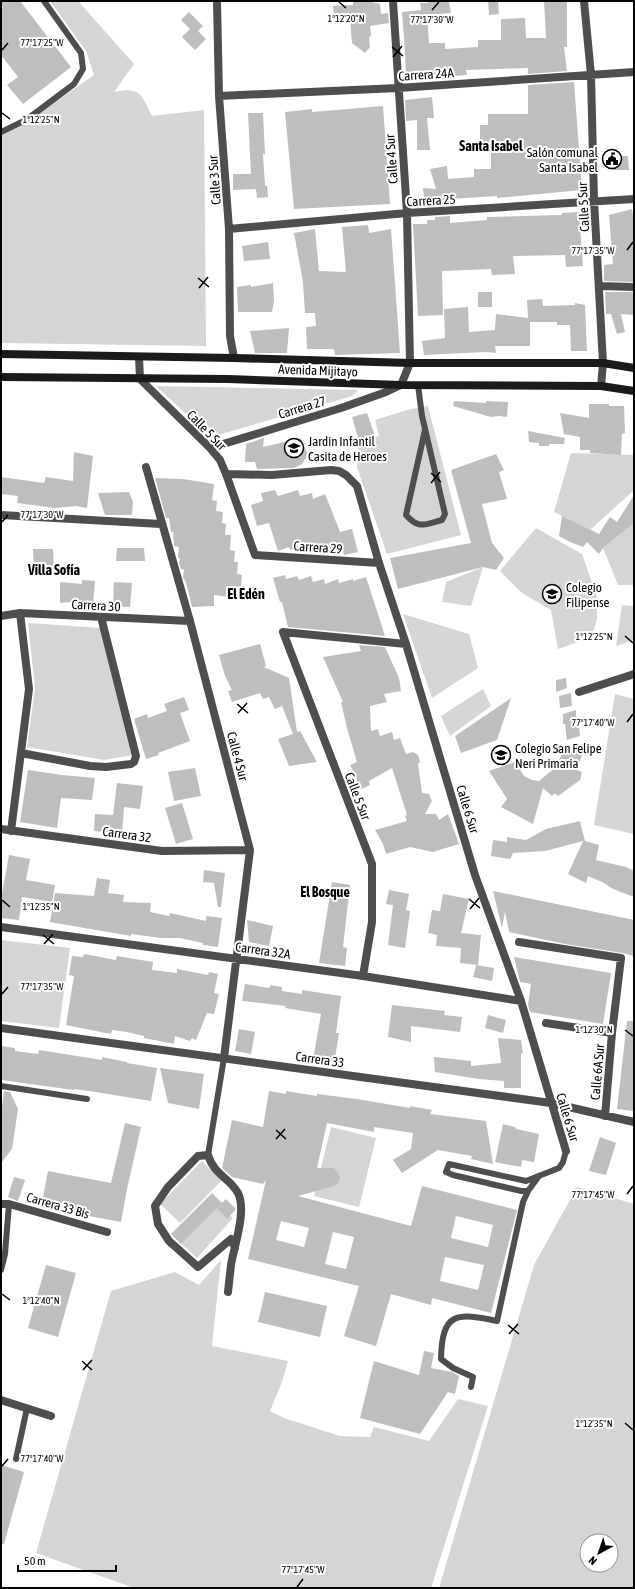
<svg xmlns="http://www.w3.org/2000/svg" width="635" height="1589" font-family="'Asap Condensed',sans-serif">
<rect width="100%" height="100%" fill="#fff"/>
<path fill="#d5d5d5" fill-rule="evenodd" d="M50,1H78L134,64L114,92C140,86 142,95 152,116L204,110L206,346L1,343V134L18,128L94,75L86,51Z
M156,386L358,390L352,396L211,437Z
M428,406L461,535L387,554L357,467L359,441L379,436L375,420L407,410Z
M571,453L634,455V492H632L590,530L554,512Z
M634,523V585H618L603,548Z
M536,528L582,554L597,597V619L591,639L575,643L558,649L551,610L522,593L500,571Z
M483,567L471,606L442,602L446,582Z
M622,605L634,606V640L616,646Z
M403,614L469,634L478,668L432,698Z
M28,623L101,628L133,755L104,760L27,747L35,688Z
M483,689L491,706L450,736L441,716Z
M615,694L634,699V834L594,825Z
M1,940L70,948L59,1028L1,1021Z
M331,1127L376,1138L359,1207L314,1196Z
M202,1161L222,1180L180,1223L160,1204Z
M577,1187L634,1204V1588H439L534,1265ZM587,1541H611V1565H587Z
M212,1199L233,1218L197,1258L176,1239Z
M221,1260L212,1346L288,1361L282,1382L270,1411L284,1418L340,1436L370,1437L374,1427L429,1441L458,1399L488,1406L431,1588H134L36,1553L111,1291L175,1272L199,1285Z"/>
<path fill="#bebebe" fill-rule="evenodd" d="M1,1H20L71,67L23,104L7,85L18,77L1,55Z
M353,1H367L380,4L381,14L388,13L389,23L370,26L371,36L369,37L370,47L365,53L352,43L350,19H334L333,6L353,5Z
M428,1H449L451,13L427,15L429,43H445V49L478,47V40H501V19L525,18L526,38H546L544,1H567V47H564L567,71L528,74V68L466,70L467,75L423,78L406,77L405,51L402,12L421,10L420,3H428Z
M488,1H498L499,14L489,15Z
M189,12L203,26L198,31L206,39L195,50L182,37L190,29L181,20Z
M574,82L582,190L497,198V196L449,199V205H425L423,188L436,189L430,169L447,166L448,179L474,177V169H491V148H480V125H488V114H528V85Z
M432,97L434,118H427L430,150H417V120L406,121L405,100Z
M383,106L390,204L294,209L285,112L312,109V112Z
M248,113H263L265,154H263L265,186L267,185L268,197L257,198L256,189L233,190V174H251Z
M602,155L628,156L629,170H612L611,166H604Z
M632,209L634,224V282L604,281V265L613,264L609,215Z
M579,212L583,266L566,267L565,255L513,256L515,274L492,275L491,269L442,271L443,315L418,316L413,224H427V220H435V217L450,216V223L487,220V217L562,215V213Z
M368,225L369,233L391,229L400,353L335,355L334,349H307L306,327L316,326L315,313H305L303,282L294,233L315,229L319,271L346,272L342,227Z
M268,242L270,259L244,261L242,246Z
M273,283L274,301L272,312H238L237,287L251,285V287Z
M478,292H492V307H478Z
M605,292H634V315L621,314L625,332L617,334L611,314H606Z
M542,299L543,306L575,305V303L585,305L587,351H571L570,325H557V322H530V346H495L496,353L485,352L424,355L422,341L445,338L444,309L468,307L469,332L495,330L496,314L528,318L527,300Z
M289,328L287,353H255L250,331Z
M454,401L486,403V401L508,402L507,417L499,416L491,417L453,406Z
M589,404H609V406H624L625,433L622,434L621,455L590,453V450H580V437L564,434L560,413L589,418Z
M367,413L375,436L359,441L352,417Z
M528,431L565,438L564,444H549V446H539V443L529,442Z
M264,438L263,447L301,438L308,455L302,464L294,468L257,469L255,462H245L246,444Z
M74,452L93,456L87,508L76,506L55,508L17,503L18,496L1,494V477L44,483L46,477L73,481Z
M496,454L504,470L499,472L507,499L482,504L492,543L504,558L496,570L483,567L398,589L390,558L471,543L451,470Z
M155,478L183,479L214,484L212,500L217,501L216,511L223,512L222,523L226,524L225,535H231L230,550L235,551L234,562H238L237,574L242,575L241,587L247,588L246,599L214,595V606L192,607L186,582L183,578L184,570L181,569L179,563L180,558H178L179,547L174,546L173,532H171L169,518H166Z
M275,490L278,496L298,490L300,496L312,493L313,499L325,494L340,532L352,529L358,552L344,555L343,550L331,553L330,548L318,552L313,546L303,550L302,546L290,550L289,547L278,551L269,523L257,526L251,505L263,501L261,493Z
M129,492L133,502L132,515H105L98,493Z
M634,495V523L603,548L599,554L587,542L583,547L570,542L559,536L562,516L599,534L610,517L617,522Z
M117,548H144L145,561H116Z
M33,549H53L54,570L34,571Z
M285,575L286,579L297,576L299,580L311,576L313,582L324,579L325,584L338,579L339,583L353,579V581L366,577L385,636L288,627L282,602H280L273,578Z
M82,580L95,581L93,605L80,604V601L60,603V582L82,584Z
M114,582L132,583L130,607L113,606Z
M260,644L266,666L264,667L289,678L297,732L300,731L317,762L289,766L278,739L293,734L282,706L275,709L269,697L263,699L260,693L232,702L228,691L232,690L225,676L219,655Z
M359,645L385,647L399,678L401,691L384,694L387,702L370,706L371,731L378,729L380,736L392,732L394,740L400,738L406,754L413,752L418,755L420,762L418,764L422,793L429,794L432,801L425,814H436L439,820L448,814L459,844L433,852L410,847L386,854L383,844L375,830L407,821L405,816L407,815L392,768L369,781L370,785L357,791V779L350,765L357,762L347,728L341,702H343L323,657L361,651Z
M566,678L567,688L556,692V680Z
M571,693L572,706L560,708L559,696Z
M184,697L189,710L180,713L190,741L158,753L159,755L146,759L134,719L147,714L148,718L167,711L164,704Z
M511,698L497,740L461,753L455,736Z
M576,710V726H579L580,736L567,740L565,724H563V714Z
M565,747L583,752L577,770L582,772L580,780L558,796L555,793L552,796L543,788L533,824L501,807L507,799L489,771L515,762L524,776L532,780L539,781L556,767Z
M195,768L201,796L174,801L168,772Z
M28,770L62,775L95,778L92,800L61,798L57,828L20,822Z
M117,783L143,786L140,809L124,807L122,834L94,831L95,814L113,815Z
M182,803L193,839L176,844L165,808Z
M580,821L585,841L599,845L596,860L626,867L634,871V897L613,889L602,882L588,876L586,883L568,874L583,841L545,851L513,853L510,859L491,856L493,840L507,842V837L526,840L546,829Z
M9,855L30,859L26,880L55,885L52,902L22,897L19,920L1,918V899Z
M204,870L225,873L221,907H218L214,883L203,882Z
M97,878L110,880L108,893L124,895L123,902L151,903L150,912L169,916L170,913L206,921V916L222,918L218,947L203,945V943L180,938H161L131,934V936L50,922L55,893L94,896Z
M332,882L350,885L343,947L347,948L345,966L319,963Z
M389,890L409,894L406,910L410,911L405,948L388,945L393,905L386,904Z
M493,891L634,920V956L622,953L565,944L509,932L505,912L502,928Z
M443,894L469,899L461,933L481,935L478,965L460,963L461,948L436,946L437,935L428,933L432,910L440,911Z
M247,920L273,926L269,946L249,942Z
M84,954L116,960L117,956L153,962L152,970L177,973V969L208,975L209,972L218,974L214,993L219,994L214,1014L207,1013L196,1040L192,1038L190,1041L175,1036L174,1044L144,1038V1036L127,1032L112,1030L111,1034L66,1025L74,976L69,975L72,956L83,957Z
M514,957L611,973L603,1024L530,1012L528,1005L531,984L520,982Z
M476,965L494,968L492,981L473,977Z
M245,984L269,988L271,985L282,987V991L302,994V990L341,996L336,1033H339L334,1064L313,1060L321,1014L285,1008L286,1006L242,1001Z
M392,1005L445,1011L444,1015L462,1017L460,1032L411,1026V1042L388,1037Z
M488,1015L506,1020L503,1033L485,1028Z
M627,1021H634V1111L617,1109Z
M239,1029L255,1032L251,1054L235,1051Z
M498,1038L521,1040L523,1054L521,1053V1088H504V1081L479,1079L435,1072L434,1057L471,1061V1066L501,1063Z
M1,1046L15,1048V1051L38,1054L39,1050L102,1060V1057L127,1062V1063L157,1068L151,1101L89,1091L74,1089V1090L1,1080Z
M160,1068L204,1074L199,1109L168,1103Z
M4,1091L10,1092L18,1109L12,1149L1,1163V1115Z
M269,1091L286,1094V1091L317,1096V1094L357,1099L410,1108V1106L432,1110L430,1114L486,1121L493,1164L471,1159L472,1156L438,1150L402,1173L393,1160L411,1149L413,1133L374,1127V1132L327,1123L317,1168H334L340,1176L339,1182L334,1186L298,1196L411,1226L422,1186L517,1210L491,1313L432,1298L431,1305L391,1294L376,1346L344,1336L359,1286L248,1259L266,1180L263,1184L232,1177L222,1168L232,1120L263,1127ZM456,1216L493,1225L488,1247L451,1238ZM281,1221L309,1228L304,1247L276,1240ZM333,1232L354,1237L346,1269L325,1264ZM445,1257L484,1265L478,1290L440,1281Z
M125,1123L141,1127L127,1189L121,1222L41,1207L48,1171L111,1183Z
M503,1124L515,1127L516,1129L539,1134L534,1162L522,1160L521,1167L495,1162Z
M600,1137L616,1143L606,1175L589,1171Z
M14,1177L25,1180L18,1201L8,1197Z
M212,1193L222,1203L181,1244L171,1234Z
M226,1199L236,1209L227,1219L217,1208Z
M46,1265L76,1273L58,1337L28,1328Z
M265,1292L327,1306L320,1337L258,1322Z
M424,1351L434,1353L431,1368L452,1372L459,1376L455,1394L448,1392L420,1434L360,1418L374,1361L419,1375Z
M1,1465L24,1472L4,1544H1Z"/>
<g fill="none" stroke-linecap="round" stroke-linejoin="round">
<path stroke="#4e4e4e" stroke-width="6" d="M1,132L26,120L74,84L83,69L81,53L44,1
M418,385L422,416L445,514L442,520C425,524 419,530 406,515L425,430
M1,1086L87,1099
M208,1155L224,1058
M539,1176L528,1191H521L453,1175L446,1172L449,1164L526,1181L559,1168L563,1162L566,1151
M1,1270L5,1254L9,1204
M471,1387L473,1377L453,1368L441,1359C442,1311 457,1313 497,1321L523,1202L528,1191
M16,1459L27,1408"/>
<path stroke="#4e4e4e" stroke-width="8" d="M217,1L219,96L229,229L230,336L234,358
M584,1L591,75L594,200L603,363L601,386
M219,96L398,88L634,72
M229,229L407,213L634,199
M599,286L634,287
M139,357L140,379L210,448L220,460L226,474L255,555L379,563
M210,448L341,408L386,392L401,385L410,363L407,213L393,1
M146,467L190,621L250,850L224,1058
M226,474L272,475L331,470L339,471L346,475L357,486L379,563L406,644L475,875L521,1001L566,1151
M1,515L161,524
M1,616L20,613L190,621
M579,692L634,674
M21,753L90,766L106,767L131,764L134,762L136,756L101,617
M1,829L162,851L250,850
M11,831L29,689L20,613
M1,927L363,976L521,1001
M519,942L621,958L612,1033L605,1116
M363,976L372,922V864L283,632L406,644
M546,1023L612,1033
M1,1028L551,1103L634,1122
M1,1204H9L107,1232
M228,1292C229,1283 230,1274 231,1265C234,1246 247,1211 238,1193C229,1177 214,1175 208,1155L198,1156L168,1187L155,1206L158,1224L169,1241L198,1267L231,1239L235,1248
M1,1400L51,1416"/>
<path stroke="#1b1b1b" stroke-width="8" d="M1,354L234,358L410,363H603L634,368
M1,377L228,379L401,385L601,386L634,391"/>
</g>
<path fill="none" stroke="#000" stroke-width="1.5" d="M339,2L346,8M432,10L439,2M392,47L403,56M2,50L8,43M393,57L402,46M2,113L10,119M627,250L633,242M198,278L209,287M199,288L208,277M431,473L441,482M431,483L440,472M2,522L8,515M625,636L633,643M237,704L248,713M238,713L247,703M627,722L633,714M469,899L480,908M2,900L10,907M470,909L479,898M43,935L54,944M44,944L53,934M2,994L8,987M625,1030L633,1036M276,1130L286,1139M276,1139L285,1129M627,1194L633,1186M2,1294L10,1300M508,1325L519,1334M509,1334L518,1324M82,1361L92,1370M83,1370L92,1360M625,1423L633,1430M2,1466L8,1459M297,1587L303,1579"/>
<defs>
<g id="civic-ring" transform="scale(1)"><circle r="9.5" fill="#fff" stroke="#000" stroke-width="1.5"/><path d="M-.6-6.5H3V-4.5H.6V-3L4-1V1h2V6H-6V1h2V-1L-.6-3ZM-1.2 2.5V6h2.4V2.5Z" fill="#000"/></g>
<g id="school-ring" transform="scale(1)"><circle r="9.5" fill="#fff" stroke="#000" stroke-width="1.5"/><path d="M0-5L7-2L0 1L-7-2ZM-4 1L0 2.5L4 1V4Q0 6-4 4Z" fill="#000"/></g>
</defs>
<g fill-rule="evenodd">
<use href="#civic-ring" x="612" y="159"/>
<use href="#school-ring" x="294" y="448"/>
<use href="#school-ring" x="552" y="594"/>
<use href="#school-ring" x="501" y="755"/>
</g>
<g text-anchor="middle" stroke-width="4" stroke-linejoin="round" paint-order="stroke">
<g font-size="13" fill="#000" stroke="#fff">
<text transform="translate(426 74) rotate(-4)" y="5">Carrera 24A</text>
<text transform="translate(391 159) rotate(-94)" y="5">Calle 4 Sur</text>
<text transform="translate(214 180) rotate(-94)" y="5">Calle 3 Sur</text>
<text transform="translate(431 200) rotate(-3)" y="5">Carrera 25</text>
<text transform="translate(583 207) rotate(-93)" y="5">Calle 5 Sur</text>
<text transform="translate(318 370) rotate(2)" y="5">Avenida Mijitayo</text>
<text transform="translate(302 407) rotate(-17)" y="5">Carrera 27</text>
<text transform="translate(207 430) rotate(46)" y="5">Calle 5 Sur</text>
<text transform="translate(318 547) rotate(4)" y="5">Carrera 29</text>
<text transform="translate(96 605) rotate(3)" y="5">Carrera 30</text>
<text transform="translate(238 756) rotate(75)" y="5">Calle 4 Sur</text>
<text transform="translate(358 796) rotate(69)" y="5">Calle 5 Sur</text>
<text transform="translate(468 809) rotate(73)" y="5">Calle 6 Sur</text>
<text transform="translate(127 834) rotate(8)" y="5">Carrera 32</text>
<text transform="translate(263 950) rotate(8)" y="5">Carrera 32A</text>
<text transform="translate(320 1059) rotate(8)" y="5">Carrera 33</text>
<text transform="translate(597 1072) rotate(-85)" y="5">Calle 6A Sur</text>
<text transform="translate(568 1117) rotate(73)" y="5">Calle 6 Sur</text>
<text transform="translate(58 1205) rotate(16)" y="5">Carrera 33 Bis</text>
</g>
<g font-size="13" fill="#000" stroke="#fff" text-anchor="start">
<text x="598" y="157" text-anchor="end">Salón comunal<tspan x="598" dy="15">Santa Isabel</tspan></text>
<text x="308" y="446">Jardín Infantil<tspan x="308" dy="15">Casita de Heroes</tspan></text>
<text x="566" y="592">Colegio<tspan x="566" dy="15">Filipense</tspan></text>
<text x="515" y="753">Colegio San Felipe<tspan x="515" dy="15">Neri Primaria</tspan></text>
</g>
<g font-size="14" font-weight="bold" fill="#000" stroke="#fff">
<text x="491" y="151">Santa Isabel</text>
<text x="54" y="575">Villa Sofía</text>
<text x="246" y="599">El Edén</text>
<text x="325" y="897">El Bosque</text>
</g>
</g>
<g font-size="10" text-anchor="middle" fill="#000" stroke="#fff" stroke-width="4" stroke-linejoin="round" paint-order="stroke">
<text x="346" y="22">1°12'20"N</text>
<text x="432" y="23">77°17'30"W</text>
<text x="42" y="46">77°17'25"W</text>
<text x="41" y="123">1°12'25"N</text>
<text x="593" y="254">77°17'35"W</text>
<text x="42" y="518">77°17'30"W</text>
<text x="594" y="640">1°12'25"N</text>
<text x="593" y="726">77°17'40"W</text>
<text x="41" y="910">1°12'35"N</text>
<text x="42" y="990">77°17'35"W</text>
<text x="594" y="1033">1°12'30"N</text>
<text x="593" y="1198">77°17'45"W</text>
<text x="41" y="1304">1°12'40"N</text>
<text x="594" y="1427">1°12'35"N</text>
<text x="42" y="1462">77°17'40"W</text>
<text x="303" y="1573">77°17'45"W</text>
</g>
<rect width="635" height="1589" fill="none" stroke="#000000" stroke-width="4"/>
<g transform="translate(599 1553) rotate(220)"><circle r="19" fill="#ffffff" stroke="#999999"/>
<path d="M0-3L7 15L0 10L-7 15Z" fill="#000000"/>
<text y="-6" font-size="11" font-weight="bold" text-anchor="middle" fill="#000000">N</text>
</g>
<path d="M18 1565v6h98v-6" fill="none" stroke="#000000" stroke-width="2"/>
<text x="24" y="1565" font-size="12" fill="#000000" stroke="#ffffff" stroke-width="3" paint-order="stroke">50 m</text>
</svg>
